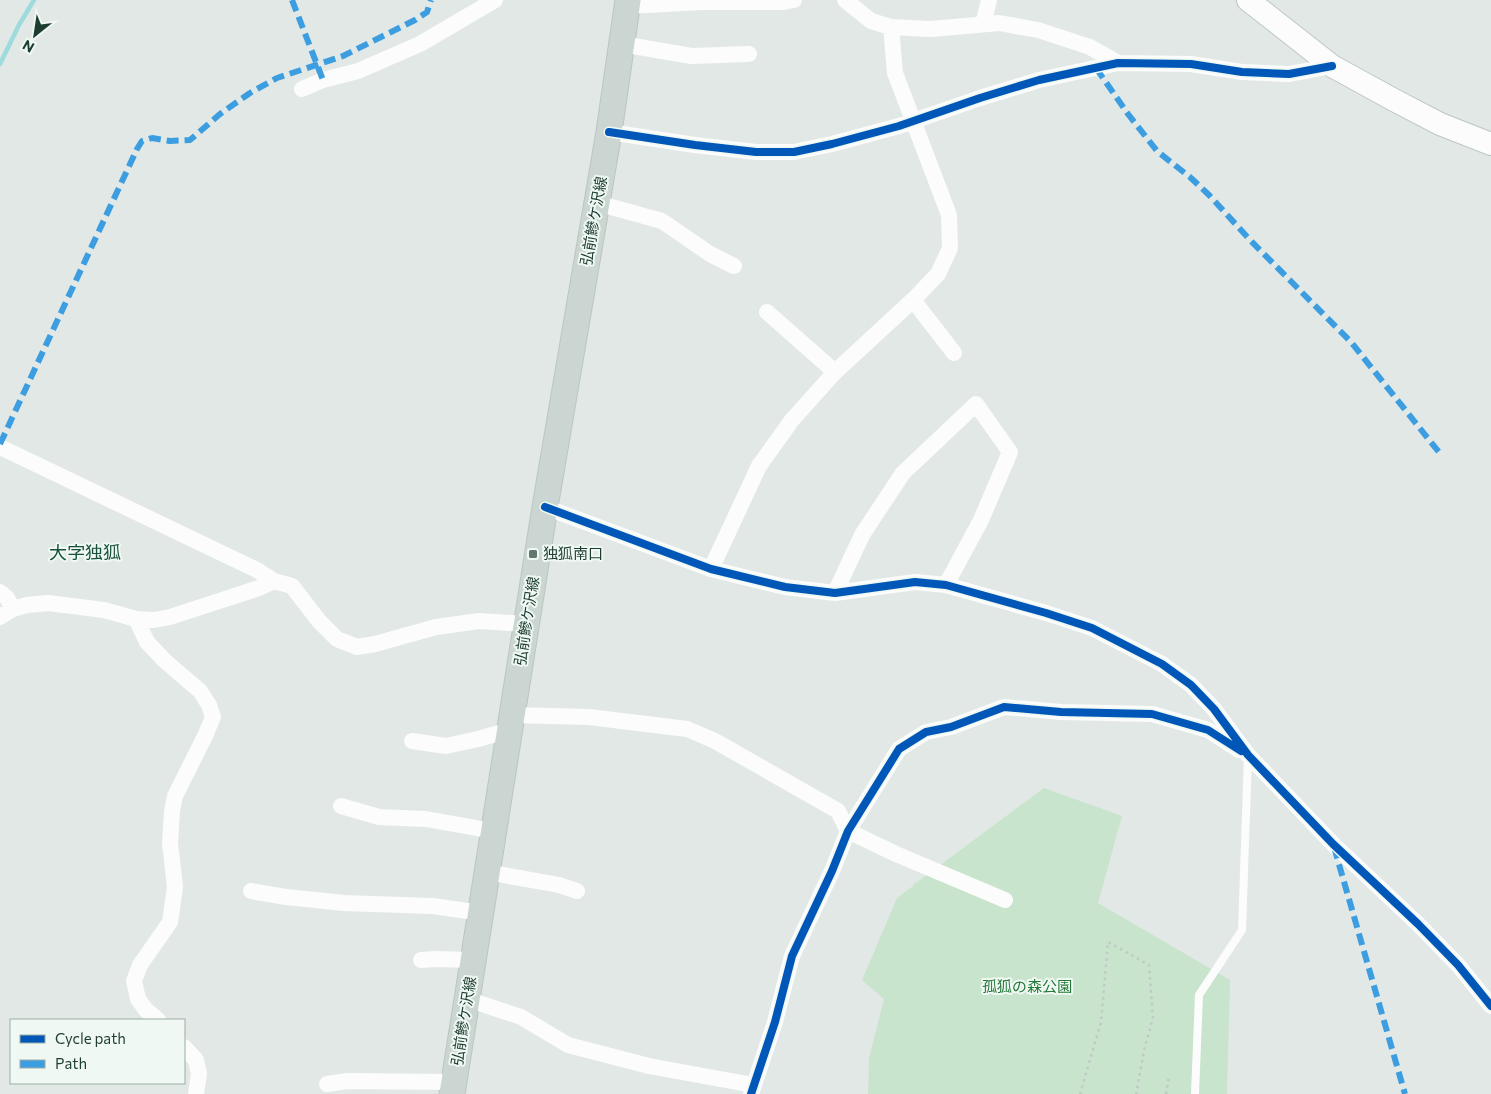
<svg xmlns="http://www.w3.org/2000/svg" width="1491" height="1094" font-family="Commissioner,'Noto Sans JP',sans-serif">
<rect width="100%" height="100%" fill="#e2e8e5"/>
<path fill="#c9e4cd" d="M1044,788L1122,816L1098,903L1230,980L1227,1094H868L869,1058L884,999L862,980L897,898L913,886L914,883H916Z"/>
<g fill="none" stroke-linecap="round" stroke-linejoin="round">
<path stroke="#9ddbdc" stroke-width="4.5" d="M0,64L19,25L34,0"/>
<g stroke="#bdc8c3" stroke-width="24">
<path id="secondary" d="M1248,0L1332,66L1394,100L1440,124L1491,144"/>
</g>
<g stroke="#bbc5c1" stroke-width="27">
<path id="primary" d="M452,1094L545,507L609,132L628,0"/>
</g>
<path stroke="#bfc9c5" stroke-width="2.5" stroke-dasharray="2.5 4" stroke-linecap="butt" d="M1080,1094L1101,1022L1108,942L1149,965L1153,1018L1145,1046L1136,1094
M1166,1094L1169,1076"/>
<path stroke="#fbfcfb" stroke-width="8" d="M1195,1094L1199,995L1242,930L1248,757"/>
<path stroke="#fbfcfb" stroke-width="16" d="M845,0L871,21L891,27L931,29L999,23L1038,30L1090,47L1118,63
M627,6L702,2H784L794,0
M983,24L989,0
M622,44L691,56L749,54
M302,89L323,80L358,71L420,44L495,0
M609,132L695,145L756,152H794L832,144L899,126L980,98L1039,80L1118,63L1191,64L1242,72L1289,74L1332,66
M597,203L662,221L710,254L734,266
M913,300L954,353
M767,312L835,372
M0,447L257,570L274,581
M545,507L711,569L785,587L835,593L915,582L946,585L1046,613L1092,628L1162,664L1191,685L1214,709L1248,755L1333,844L1418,924L1458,965L1491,1006
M711,569L759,466L792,420L835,372L913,300L938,274L950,248L949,215L895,73L891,27
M0,592L7,598L13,609
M835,593L862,535L903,473L976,404L1010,452L981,520L946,585
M0,617L13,609L27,605L48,603L104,610L136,619L154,620L170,617L259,588L274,581L292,586L319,621L337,639L357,647L375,644L436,627L479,621L526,624
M136,619L147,642L165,661L200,691L209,705L213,717L205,736L175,796L172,811L170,843L175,887L170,922L140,965L134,981L138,999L146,1010L158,1020
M512,715L589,717L687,729L715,741L838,811L848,831L896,854L1005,900
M412,741L446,746L478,739L510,730
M341,806L379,817L426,819L493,831
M487,872L559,885L577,891
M251,891L286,897L344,903L433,906L481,913
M421,960L435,959L473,960
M467,999L521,1017L568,1045L649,1066L753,1085
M184,1047L196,1060L199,1074L196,1094
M327,1084L347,1081L454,1082
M751,1094L775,1022L792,956L832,871L848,831L899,749L926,732L951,727L1004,707L1061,712L1152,714L1208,730L1239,750"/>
<use href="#secondary" stroke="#fbfcfb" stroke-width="22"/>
<use href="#primary" stroke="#cbd5d1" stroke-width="25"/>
<path stroke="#3c9ee1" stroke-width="6" stroke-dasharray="12 6" stroke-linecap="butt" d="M292,0L323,80
M1096,68L1128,114L1157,151L1191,178L1209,195L1251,241L1351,342L1442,456
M0,444L137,149L142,141L152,138L170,141L190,140L220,114L250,93L277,78L343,56L415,20L427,12L431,0
M1334,847L1405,1094"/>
<g stroke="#eff8f2" stroke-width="11">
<path id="cycleway" d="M609,132L695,145L756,152H794L832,144L899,126L980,98L1039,80L1118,63L1191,64L1242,72L1289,74L1332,66
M545,507L711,569L785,587L835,593L915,582L946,585L1046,613L1092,628L1162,664L1191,685L1214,709L1248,755L1333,844L1418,924L1458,965L1491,1006
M751,1094L775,1022L792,956L832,871L848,831L899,749L926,732L951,727L1004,707L1061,712L1152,714L1208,730L1241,751"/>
</g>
<use href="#cycleway" stroke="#0057b8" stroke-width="8"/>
</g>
<rect fill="#637970" stroke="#eff8f2" stroke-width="2" x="528" y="549" width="10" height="10" rx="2.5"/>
<g text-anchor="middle" stroke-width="4" stroke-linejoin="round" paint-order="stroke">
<g font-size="15" fill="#1e3d31" stroke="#eff8f2">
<text transform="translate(594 221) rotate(-80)" y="5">弘前鰺ケ沢線</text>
<text transform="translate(527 621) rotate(-81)" y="5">弘前鰺ケ沢線</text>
<text transform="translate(464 1021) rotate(-81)" y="5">弘前鰺ケ沢線</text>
</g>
<g font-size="15" fill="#1e3d31" stroke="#eff8f2" text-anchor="start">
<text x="543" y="559">独狐南口</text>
</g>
<g font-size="15" fill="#237839" stroke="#eff8f2">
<text x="1027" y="992">孤狐の森公園</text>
</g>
<g font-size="18" fill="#17513c" stroke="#eff8f2">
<text x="85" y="559">大字独狐</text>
</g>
</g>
<rect x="10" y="1019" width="175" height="65" fill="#eff8f2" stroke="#9bada5"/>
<rect x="20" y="1035" width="25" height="8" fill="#0057b8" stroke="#9bada5"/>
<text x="55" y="1044" font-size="15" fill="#1e3d31">Cycle path</text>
<rect x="20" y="1060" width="25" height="8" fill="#3c9ee1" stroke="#9bada5"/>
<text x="55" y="1069" font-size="15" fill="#1e3d31">Path</text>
<g transform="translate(35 35) rotate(210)" stroke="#eff8f2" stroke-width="4" paint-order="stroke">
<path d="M0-4L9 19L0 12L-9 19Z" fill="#1e3d31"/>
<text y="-8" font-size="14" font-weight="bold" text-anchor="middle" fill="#1e3d31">N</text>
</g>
</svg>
